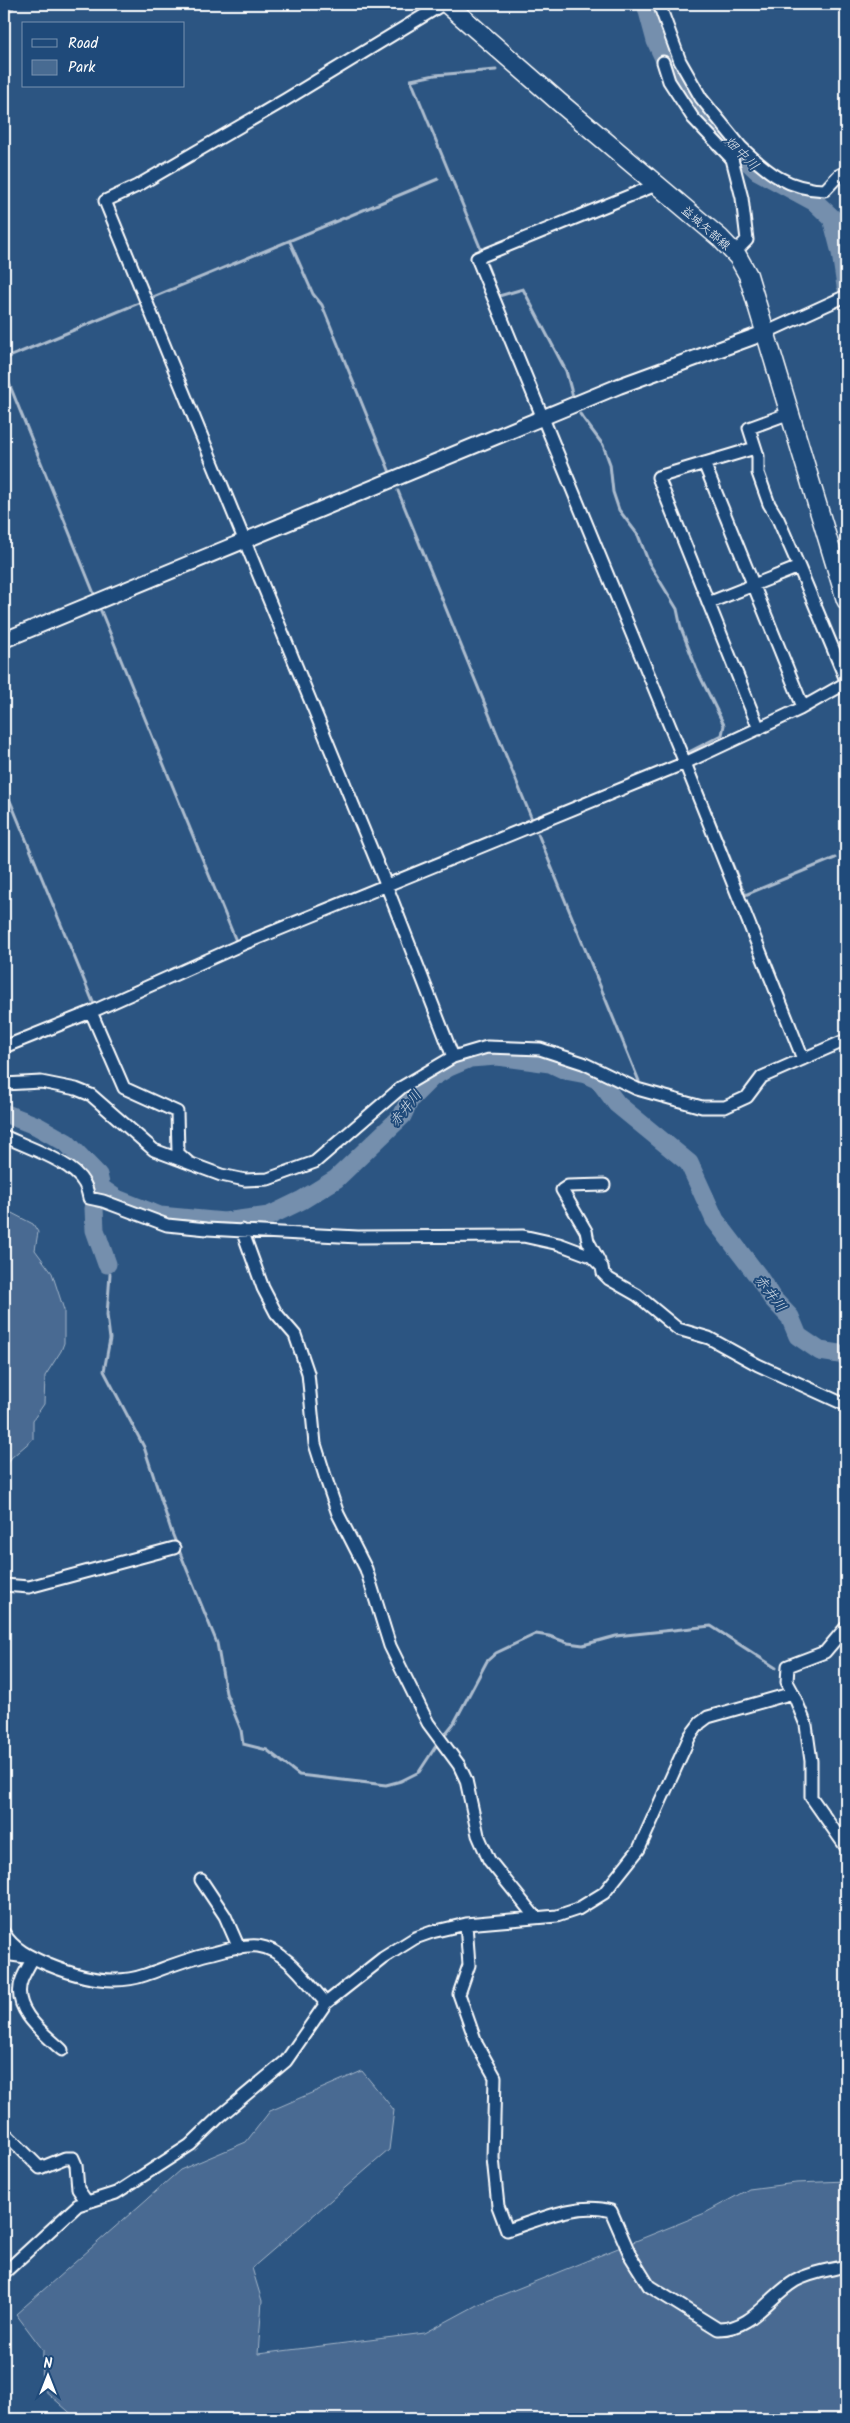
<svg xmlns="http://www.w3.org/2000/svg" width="850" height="2423" font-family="Kalam,'Klee One',sans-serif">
<rect width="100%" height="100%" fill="#2c5582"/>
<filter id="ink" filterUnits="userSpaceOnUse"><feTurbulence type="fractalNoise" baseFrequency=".02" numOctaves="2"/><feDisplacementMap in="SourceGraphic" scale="10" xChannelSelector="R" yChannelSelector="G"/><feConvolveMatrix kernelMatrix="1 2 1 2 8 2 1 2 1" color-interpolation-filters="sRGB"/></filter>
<g filter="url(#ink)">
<path fill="#486b92" stroke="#a4b5c8" d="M4,1209L33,1224L38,1232L35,1250L52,1273L64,1310V1343L61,1351L45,1376L44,1404L33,1420V1439L11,1458L4,1472Z
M362,2071L394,2110L389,2150L252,2268L262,2301L258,2354L425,2333L477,2305L705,2213L749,2189L796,2183L846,2181V2419H77L42,2388L43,2350L16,2314L180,2170L246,2142L270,2111Z"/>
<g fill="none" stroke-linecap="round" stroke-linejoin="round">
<path stroke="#acbcce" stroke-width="3" d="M290,242L313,294L322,305L391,475
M482,252L411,80L435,75L496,70
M487,265L499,296L523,289L566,371L573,397
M4,359L438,179
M4,371L95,596
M580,414L603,445L610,464L613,492L619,510L638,535L649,563L677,609L681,628L697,670L724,725L722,735L687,753
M398,491L531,817
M101,611L236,941
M693,768L745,895L835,858
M4,786L93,1002
M538,834L639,1081
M110,1274L107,1315L110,1339L104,1371L144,1447L172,1533L217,1643L226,1693L241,1730L243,1744L267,1750L299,1775L386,1785L401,1781L419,1772L438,1743
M442,1738L454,1723L487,1661L496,1653L536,1634L549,1636L568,1643L583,1645L616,1636L711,1626L776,1668"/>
<path stroke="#748fad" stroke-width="19" d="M646,4L656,41L677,86L721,136L758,171L815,202L832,218L841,253L846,286
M4,5L6,4
M4,1113L37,1126L67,1143L98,1175L101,1188L117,1199L160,1216L224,1222L269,1216L302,1200L336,1179L402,1116L410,1099L431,1078L449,1067L470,1058L497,1056L550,1063L565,1070L586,1074L599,1080L617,1104L689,1163L715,1220L758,1276L772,1298L790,1317L798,1336L820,1351L846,1355
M94,1208L95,1230L107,1264"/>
<g stroke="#fff" stroke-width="15">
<path id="minor" d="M443,4L285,100L137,186L105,201L387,887L453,1057
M659,4L680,61L701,98L741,147
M663,62L669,81L693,118L732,159L742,198L747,240L734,253
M736,151L741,147C767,172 787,189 825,190L838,176L846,172
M656,185L477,258L685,763L803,1059
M767,332L846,296
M790,413L749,428L758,456V473L769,504L778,519L799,567L846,680
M755,448L658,477L759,729
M704,463L803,707
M708,603L799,567
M91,1012L124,1088L177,1112L178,1153L188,1162
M4,1047L91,1012L243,944L685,763L800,709L846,683
M4,1084L41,1082L76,1089L91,1095L154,1150L221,1175L245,1180L268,1179L315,1162L402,1087L453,1057L487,1047L540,1049L583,1063L637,1089L702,1107H725L747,1097L762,1077L846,1040
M4,1136C26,1147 72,1161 84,1183C87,1188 88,1193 89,1198L103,1201L167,1225L207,1229L358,1237L523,1236L559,1244L591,1256L602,1267L603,1273L609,1279L637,1295L678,1329L709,1338L758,1365L846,1405
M242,1230L263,1288L276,1313L295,1335L308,1373L315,1444L326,1479L338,1514L366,1569L390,1646L428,1723L459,1765L466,1780L478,1835L489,1860L535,1917
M599,1261L588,1241L586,1231L562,1190L568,1186L604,1185
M4,1585L29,1587L174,1548
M793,1693L806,1725L811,1761V1797L846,1847
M201,1880L225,1916L239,1948
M466,1924L469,1965L459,1994L477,2045L495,2077L493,2158L498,2206L507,2230C539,2220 578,2201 611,2211L631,2257L649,2286L718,2329C752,2330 768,2297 795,2281C811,2272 829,2270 846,2266
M4,1933C14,1950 31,1957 49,1965C78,1977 114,1986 145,1975C168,1967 189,1958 213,1953C227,1949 243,1945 258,1946C287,1950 308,1984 326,2003
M4,1954L26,1957
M33,1958C29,1965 25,1972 22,1979C10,2008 43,2033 62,2050
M4,2132L40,2168L65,2158H73L76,2165L78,2189L87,2202
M4,2273L78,2205L116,2193L190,2145L219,2117L286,2061L326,2003L383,1958L415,1938L432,1932L466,1924L557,1916L578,1909L604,1893L639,1849L690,1736L700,1723L708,1717L793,1693L787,1682L788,1666L825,1652L846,1627"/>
</g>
<g stroke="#fff" stroke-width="18">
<path id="tertiary" d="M4,640L619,386L767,332"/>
</g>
<g stroke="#fff" stroke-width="21">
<path id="primary" d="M447,4L559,102L720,238L738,257L748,275L846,600"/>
</g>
<use href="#minor" stroke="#1f4a7a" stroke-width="11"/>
<use href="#tertiary" stroke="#1f4a7a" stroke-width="14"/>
<use href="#primary" stroke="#1f4a7a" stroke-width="18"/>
</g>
</g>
<g text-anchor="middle" stroke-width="4" stroke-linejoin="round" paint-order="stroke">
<g font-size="12" fill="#fff" stroke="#1f4a7a">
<text transform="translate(706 228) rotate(41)" y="4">益城矢部線</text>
</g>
<g font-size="14" font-style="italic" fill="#d5dde6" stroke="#1f4a7a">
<text transform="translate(742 153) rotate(45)" y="5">畑中川</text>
<text transform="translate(405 1108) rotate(-51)" y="5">赤井川</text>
<text transform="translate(771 1293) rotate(53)" y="5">赤井川</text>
</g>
</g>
<rect width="850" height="2423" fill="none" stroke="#1f4a7a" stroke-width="20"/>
<rect x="10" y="10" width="830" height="2403" fill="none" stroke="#fff" stroke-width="2" filter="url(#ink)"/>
<rect x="22" y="22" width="162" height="65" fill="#1f4a7a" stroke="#7992af"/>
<rect x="32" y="39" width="25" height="8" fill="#1f4a7a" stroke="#7992af"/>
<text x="68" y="48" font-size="15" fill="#ffffff">Road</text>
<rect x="32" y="60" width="25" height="15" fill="#486b92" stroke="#7992af"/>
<text x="68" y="72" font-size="15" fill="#ffffff">Park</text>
<g transform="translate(48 2376)" stroke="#1f4a7a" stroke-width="4" paint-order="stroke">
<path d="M0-4L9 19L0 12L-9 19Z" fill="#ffffff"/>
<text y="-8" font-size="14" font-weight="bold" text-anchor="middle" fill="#ffffff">N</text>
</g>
</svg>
